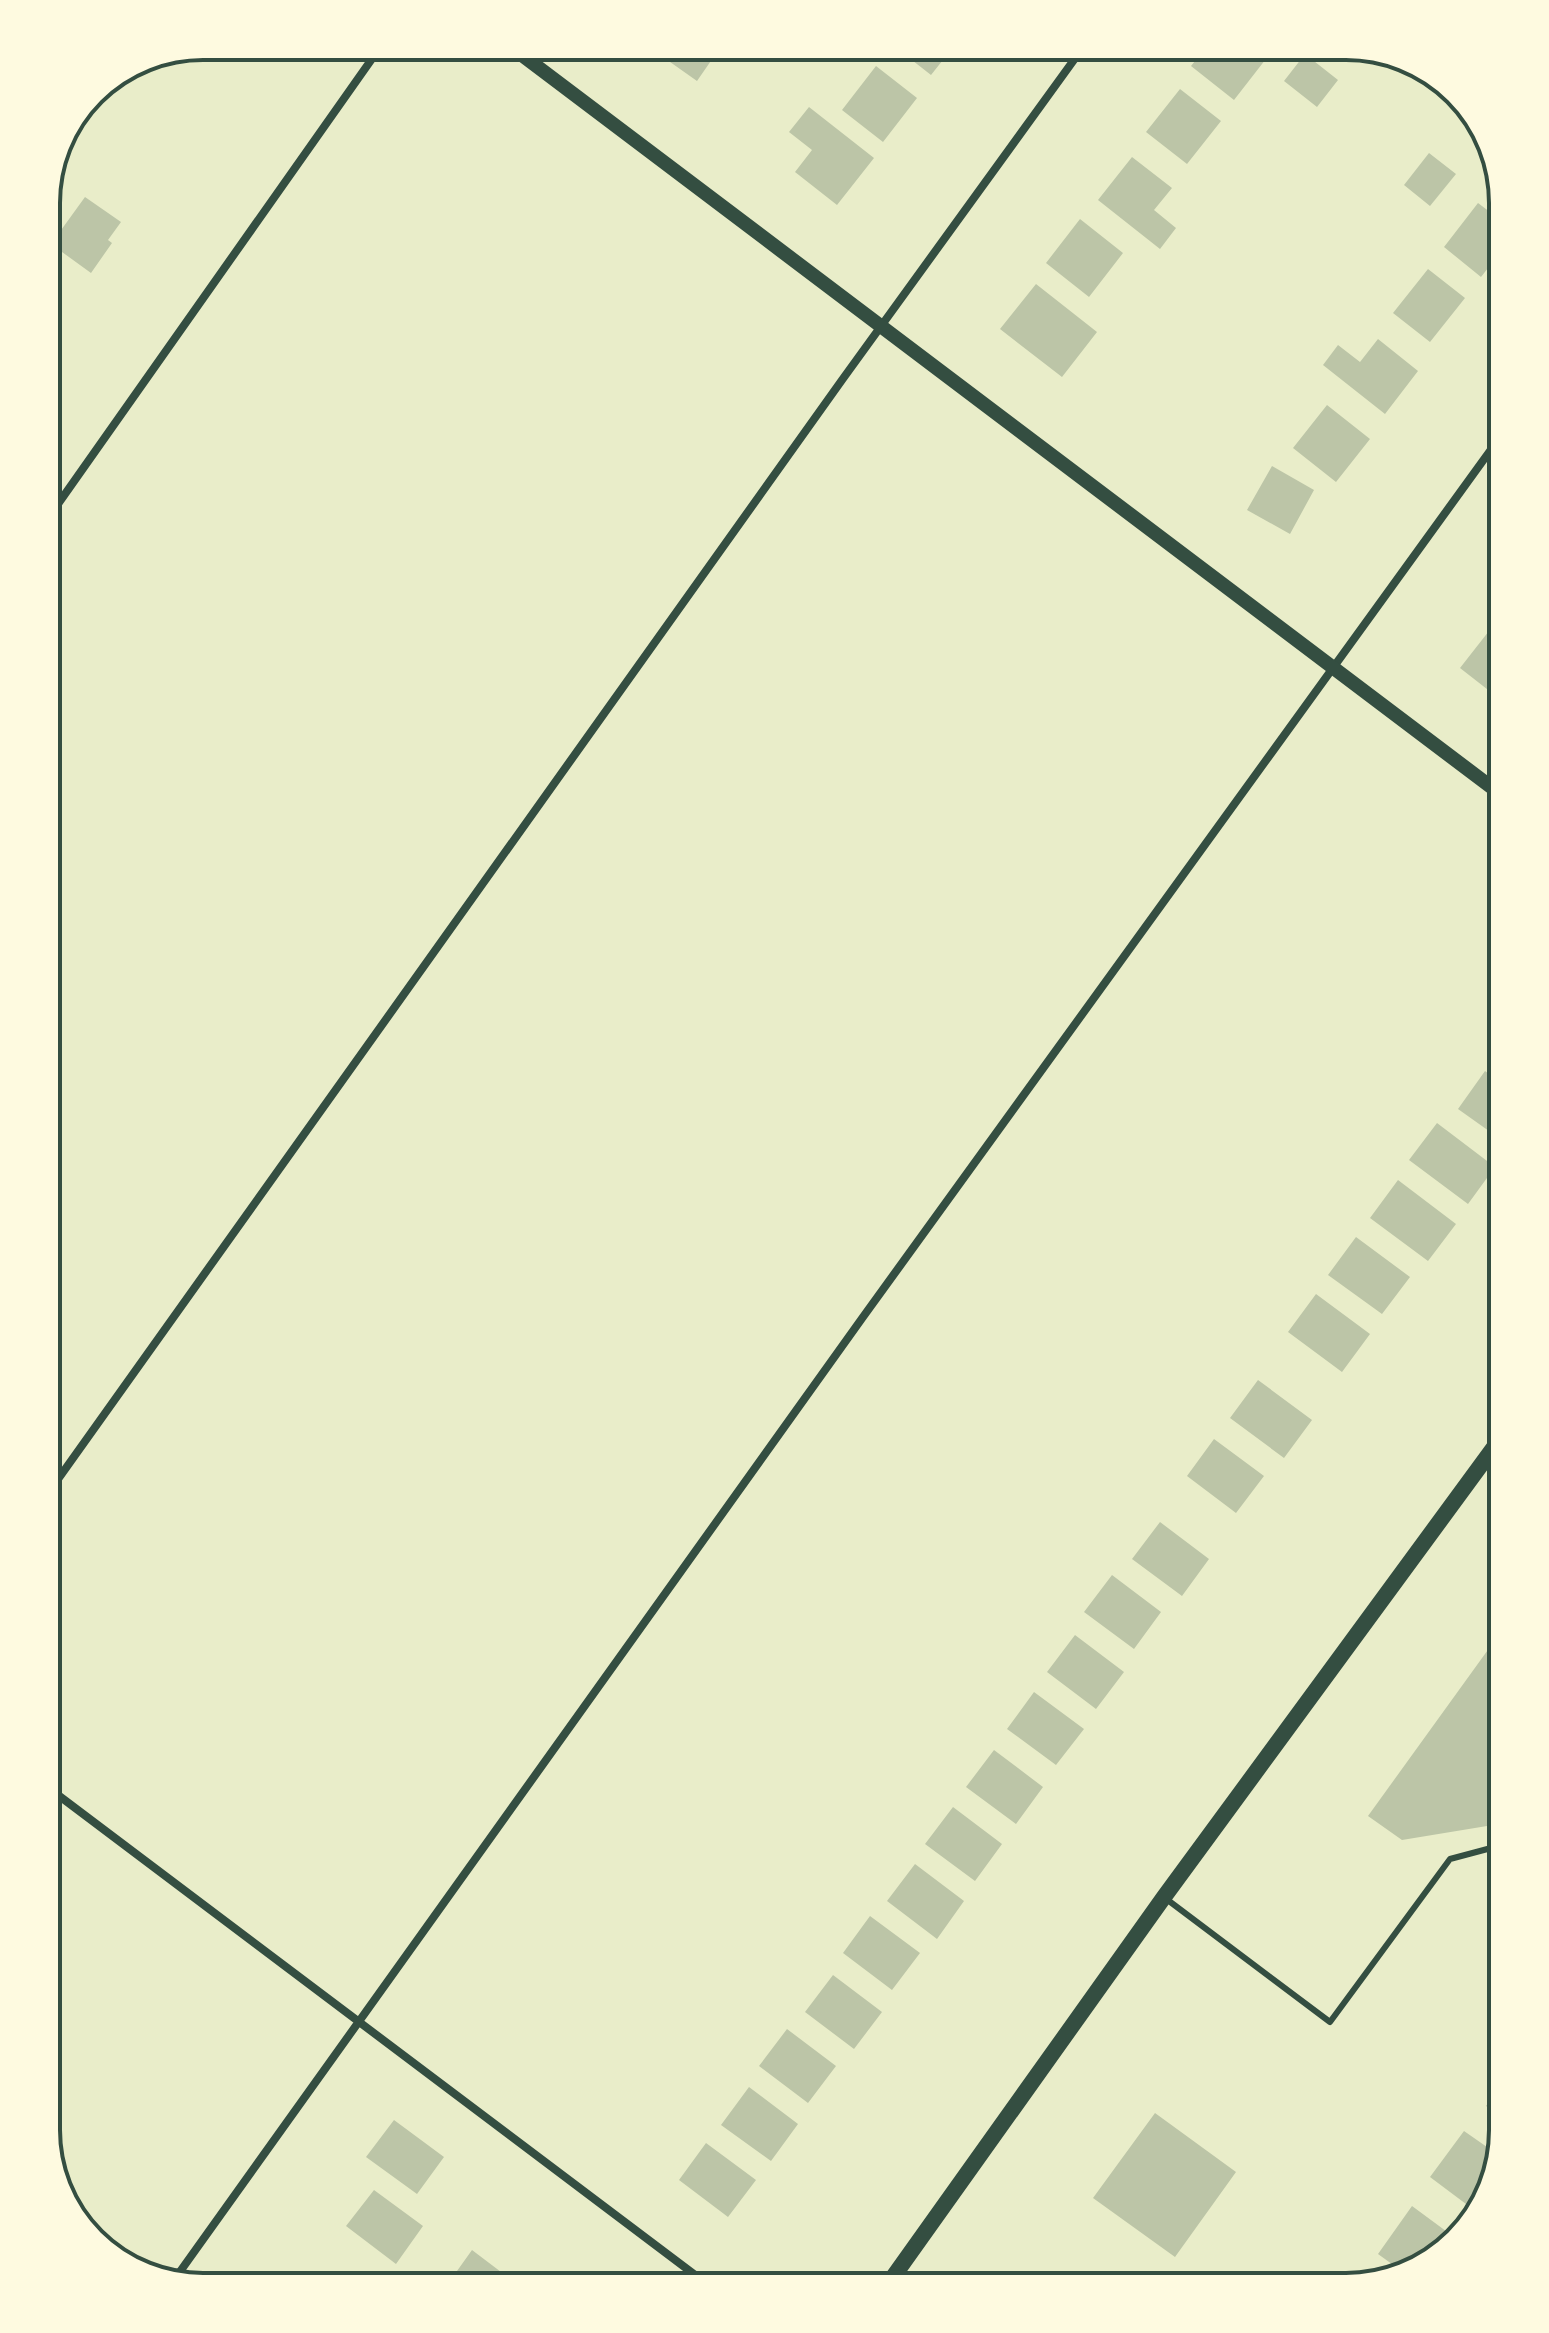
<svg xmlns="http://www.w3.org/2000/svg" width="1549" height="2333" font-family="Barlow,sans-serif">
<rect width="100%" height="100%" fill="#e9edc9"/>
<path fill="#bcc5a7" d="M671,46H702L715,55L697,81L663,57Z
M894,46H954L931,75Z
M1207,46H1258L1269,55L1234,100L1191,66Z
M1305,54L1338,80L1317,107L1284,81Z
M876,66L917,98L883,142L842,110Z
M1180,89L1221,121L1187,164L1146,132Z
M809,107L874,158L837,205L795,172L812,150L789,132Z
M1429,153L1456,174L1430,206L1404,185Z
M1132,157L1172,188L1154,210L1176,228L1160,249L1098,200Z
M85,197L121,222L108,240L112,243L91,273L51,244Z
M1478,203L1503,222V249L1481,277L1444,247Z
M1080,219L1123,253L1089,297L1046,263Z
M1428,269L1465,298L1430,342L1393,313Z
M1036,284L1097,332L1062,377L1000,329Z
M46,302L58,310L46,327Z
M1378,339L1418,371L1385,414L1323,365L1338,345L1360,362Z
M1327,405L1370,439L1336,482L1293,448Z
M1272,466L1314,490L1290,534L1247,510Z
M1496,622L1503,627V697L1501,700L1460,668Z
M1485,1071L1503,1084V1141L1458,1109Z
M1437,1123L1495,1167L1468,1204L1409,1160Z
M1398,1180L1456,1224L1428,1261L1370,1218Z
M1356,1237L1410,1277L1382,1314L1328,1275Z
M1316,1294L1370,1334L1342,1372L1288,1332Z
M1258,1380L1312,1420L1284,1458L1230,1418Z
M1214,1439L1264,1476L1236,1513L1187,1476Z
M1160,1522L1209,1559L1182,1596L1132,1559Z
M1112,1575L1161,1612L1134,1649L1084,1612Z
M1503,1629V1803L1487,1826L1402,1840L1368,1816Z
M1075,1635L1124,1672L1096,1709L1047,1672Z
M1034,1692L1084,1729L1056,1765L1007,1729Z
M994,1750L1043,1787L1016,1824L966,1787Z
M953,1807L1002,1844L975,1881L925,1844Z
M915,1864L964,1901L937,1939L887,1901Z
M870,1916L920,1953L892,1990L843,1953Z
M1503,1929V1963L1487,1951Z
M833,1975L882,2012L854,2049L805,2012Z
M787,2029L836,2066L808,2103L759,2066Z
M1503,2082V2118L1486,2106Z
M749,2087L798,2124L771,2161L721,2125Z
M1155,2113L1236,2172L1175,2257L1093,2198Z
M394,2120L444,2157L417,2194L366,2157Z
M1464,2131L1497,2154L1482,2209L1478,2213L1430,2177Z
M706,2143L756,2180L728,2217L679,2180Z
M374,2190L423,2226L396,2264L346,2226Z
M1412,2206L1454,2237L1424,2266L1403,2272L1378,2254Z
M472,2250L505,2275L496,2287H450L447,2285Z
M609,2277L622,2287H601Z"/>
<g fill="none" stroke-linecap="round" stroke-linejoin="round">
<path stroke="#344e41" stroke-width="6" d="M1165,1898L1330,2022L1450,1859L1495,1847L1503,1836"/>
<path stroke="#344e41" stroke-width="8" d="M46,521L381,46
M46,1496L842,380L1084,46
M46,1786L711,2287
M174,2280L863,1317L1503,433"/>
<path stroke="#344e41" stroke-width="14" d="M510,46L1503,796"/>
<path stroke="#344e41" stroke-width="16" d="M886,2287L1164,1897L1503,1435"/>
</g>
<path d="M0 0H1549V2333H0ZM203 60H1346A143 143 0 0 1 1489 203V2130A143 143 0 0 1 1346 2273H203A143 143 0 0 1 60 2130V203A143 143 0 0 1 203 60Z" fill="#fefae0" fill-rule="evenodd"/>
<path fill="none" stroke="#344e41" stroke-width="4" d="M203 60H1346A143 143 0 0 1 1489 203V2130A143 143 0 0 1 1346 2273H203A143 143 0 0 1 60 2130V203A143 143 0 0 1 203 60Z"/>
</svg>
